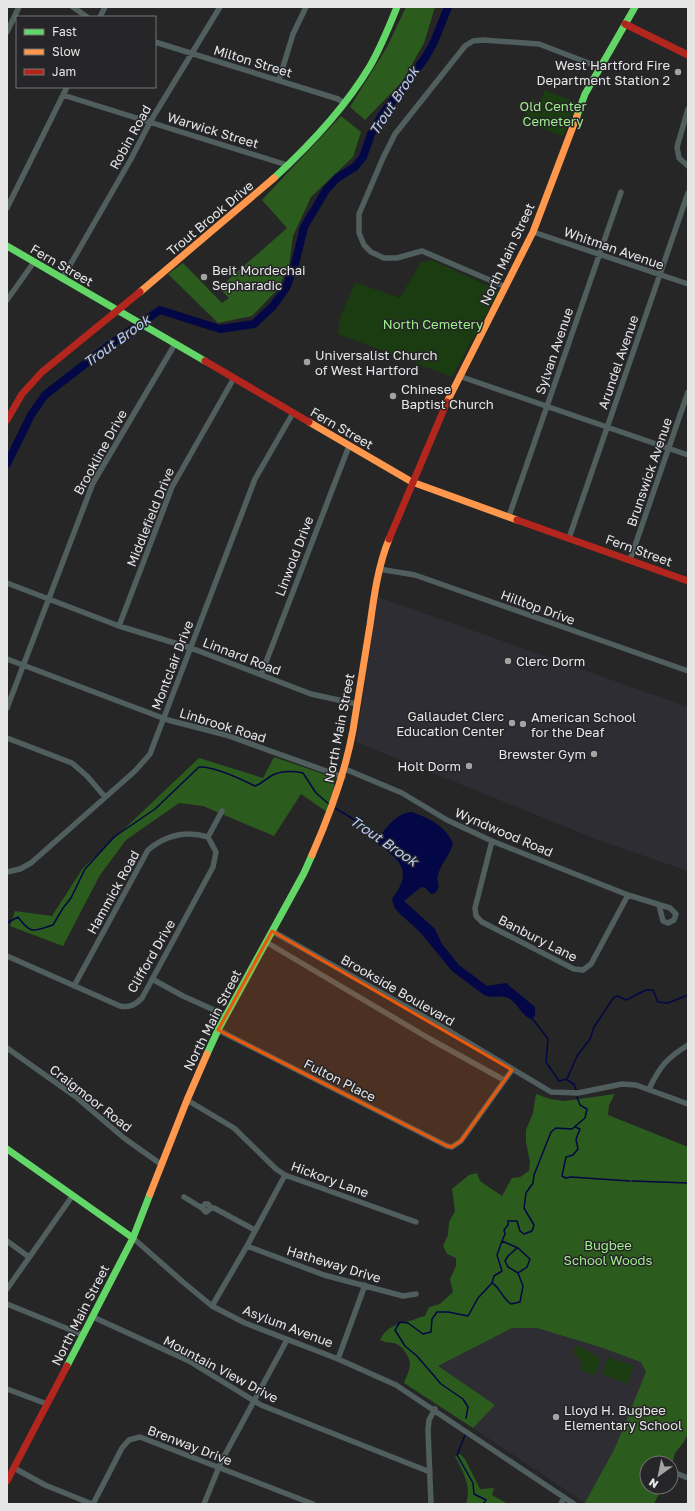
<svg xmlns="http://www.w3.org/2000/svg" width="695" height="1511" font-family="'Golos Text',sans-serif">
<rect width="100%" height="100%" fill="#262627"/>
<path fill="#2e2d34" d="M378,597L688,707V871L601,841L356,742Z
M476,1308L688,1371L647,1463V1487L585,1503L421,1393L424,1332Z"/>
<path fill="#1a3c10" d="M545,90L577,103L563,136L523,121L531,100L540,101Z
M432,260L499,291L452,377L338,334L340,318L355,282L400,298L421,262Z
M576,1345L599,1357L600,1362L595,1375L580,1370L582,1361L573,1353Z
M608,1357L634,1366L627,1384L602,1374Z"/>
<path fill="#2b5c1d" d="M406,7H435L424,43L402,82L365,120L350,107L387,47Z
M341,116L361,132L353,157L311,197L293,236L289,266L277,290L252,316L218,323L168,274L183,263L222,303L229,298L219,288L287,228L262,200Z
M274,757L335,778L333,795L327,812L301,794L274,836L203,806L179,803L126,840L100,875L63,946L10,926L15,911L52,916L83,868L199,758L263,778Z
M536,1094L550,1099L565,1101L615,1094L609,1105L608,1115L688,1147V1433L684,1442L675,1453L671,1469V1463H647V1487H662L654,1504L585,1503L615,1448L646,1372L641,1362L600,1347L537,1328H512L438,1366L495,1405L473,1428L404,1383C406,1377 410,1370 410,1364C410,1356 401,1344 393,1343C387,1342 386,1343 380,1340C386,1327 397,1324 409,1321C415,1320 418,1317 425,1316L429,1307L440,1304L453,1292L450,1279L456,1266V1258L447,1254L443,1246L448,1235L449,1222L455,1211L452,1189L469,1175L477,1173L480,1181L502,1196L512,1178L520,1177L529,1171L530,1162L526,1142V1130L533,1113Z
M460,1454L465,1459L480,1489L494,1488L492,1495L508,1504H466C472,1486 463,1472 455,1456Z"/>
<path fill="#030745" d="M412,812C429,818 445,826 453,843C451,854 441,863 438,875C436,884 442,886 435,893L431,894L425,888L421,887L404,901L435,929L442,944L459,965L487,986L506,983L535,1007V1016L531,1019C521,1015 518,1004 510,999C503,994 492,999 484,995L452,971L420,932L399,913L394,907L392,899C414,870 400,860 375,842C385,830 395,813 412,812Z"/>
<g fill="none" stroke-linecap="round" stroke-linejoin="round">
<path stroke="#030745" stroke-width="1.5" d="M335,808L381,836
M7,923L18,917C31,935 34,931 53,925L63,908L71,898L85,869L114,837L155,809L199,767C213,766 241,779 255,786C262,784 264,780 271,776C280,771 293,771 303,773L316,793L330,805
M532,1018L548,1039L546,1062L559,1081L567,1079L577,1056L590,1039L594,1027L614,997L618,996L626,1000L646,990H653L658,1002L668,1003L688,995
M567,1080L574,1084L576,1090
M575,1127L580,1129L576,1139L578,1149L573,1155L566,1157L562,1176L566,1178L571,1177L630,1181
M632,1181L688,1183
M517,1248L508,1256L505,1261L508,1267L518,1273
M492,1283L494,1276L502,1271L497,1255L502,1241
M466,1418L468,1407L463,1399L441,1384L417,1356L405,1346L395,1330L400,1322L408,1323L423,1334L431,1332L432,1319L437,1312H448L468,1316L478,1298L492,1283C499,1286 502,1298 511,1304L520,1302L523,1286L518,1273L527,1267L530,1259L518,1248L502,1241L505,1234L504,1230L508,1225V1221H517L520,1231L524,1234L532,1231L534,1225L524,1208L526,1193L533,1183L534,1175L551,1132L556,1128L572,1129L585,1118L587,1109L580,1105L577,1097
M465,1435L457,1455L473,1483L474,1494L486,1500L483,1504"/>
<path stroke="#030745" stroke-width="8" d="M7,464L31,415L45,395L112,343L160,310L220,329L254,324L273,306L286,288L295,264L304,227L326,190L337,178L355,167L363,157L371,134L382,115L425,58L434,42L448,7"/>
<path stroke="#505e5e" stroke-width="5.5" d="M73,7L87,17
M100,17L105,7
M7,32L19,7
M155,42L338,99L344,103
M279,80L293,34L306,7
M63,95L287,165
M688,109L677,147L679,158L688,166
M7,208L67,87
M533,232L688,284
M62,279L131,159L150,122L220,7
M506,287L422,251L397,258H384L371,252L364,245L359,233V214L383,158L395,134L465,46L473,41L483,40L539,44L599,67
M7,300L34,262
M459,376L688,455
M509,516L621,192
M569,538L688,193
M630,560L688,392
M379,569L415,575L688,671
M7,583L119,626L191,648L311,694L357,704
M119,626L172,487L234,378
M7,659L168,720L226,735L343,777
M261,675L349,446
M7,708L93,483L175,344
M7,738L72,763L87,776L105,797
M345,769L402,793L447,820L492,841L628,895L670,908L676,914L674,920L668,923L663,921L659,905
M492,841L475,908L476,916L482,922L574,969L583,970L591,964L628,895
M7,872L20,869L31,863L135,771L150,754L255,479L293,413
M272,931L451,1032L551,1092L578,1093L622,1084L636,1085L688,1104
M266,942L430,1039L504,1080
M7,956L120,1006C129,1008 135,1005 142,998L213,867L216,852L208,837
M152,979L183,996L225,1015
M74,986L148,850C166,835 185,830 208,837L222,811
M218,1030L447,1146L452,1147L461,1141L512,1070
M7,1048L76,1097L124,1138L162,1165
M649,1089C660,1066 667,1058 688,1045
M187,1100L234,1128L276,1169L285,1175L416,1222
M184,1197L202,1208
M211,1208L206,1212L202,1208L205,1204H208L211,1208H214L255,1230
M133,1238L183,1282L212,1306L245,1323L338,1359L396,1385L574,1504
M7,1241L29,1257
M247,1246L324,1275L403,1296L416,1294
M7,1289L73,1195
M7,1304L83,1335
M212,1306L247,1246L285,1175
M93,1317L189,1361L261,1405L430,1472
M338,1359L365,1285
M7,1389L47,1404
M14,1468L45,1485L92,1504
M678,1474L688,1478
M93,1504L122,1448L129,1440L140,1437L313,1504
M204,1504L221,1462L287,1340
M431,1504L428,1430L429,1420L435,1409
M561,1504L564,1497"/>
<path stroke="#63d668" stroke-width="7" d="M577,116L585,94L635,7
M274,178C310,145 345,108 370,66C381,47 389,27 397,7
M7,246L205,361
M207,1054L218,1030L304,873L312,855
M7,1149L133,1238
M67,1366L133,1238L150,1194"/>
<path stroke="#ff974d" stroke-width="7" d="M140,292L274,178
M447,402L533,232L577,116
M309,422L412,482L517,520
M312,855C330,814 345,774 353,730C359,695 364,660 370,625C374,596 378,566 389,539
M150,1194L187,1100L207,1054"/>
<path stroke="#b3261e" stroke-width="7" d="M625,24L688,55
M205,361L309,422
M7,420L22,394L42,372L140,292
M517,520L688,581
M389,539L447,402
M7,1481L67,1366"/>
</g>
<path fill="#e8590c" fill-opacity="0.2" stroke="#e8590c" stroke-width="3" stroke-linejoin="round" d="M272,931L512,1070L461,1141L452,1147L447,1146L218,1030Z"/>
<g fill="#a3a3a4" stroke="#262528" stroke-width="1.5">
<circle cx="678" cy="72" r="4"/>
<circle cx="204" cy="277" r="4"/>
<circle cx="307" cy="362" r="4"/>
<circle cx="393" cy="396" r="4"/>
<circle cx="508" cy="661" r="4"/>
<circle cx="512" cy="723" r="4"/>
<circle cx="523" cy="724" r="4"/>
<circle cx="594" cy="754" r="4"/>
<circle cx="469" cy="766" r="4"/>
<circle cx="556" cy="1417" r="4"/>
</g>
<g text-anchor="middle" stroke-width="3" stroke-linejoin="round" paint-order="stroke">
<g font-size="13" fill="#e6e6e7" stroke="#262528">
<text transform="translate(253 61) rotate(17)" y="5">Milton Street</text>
<text transform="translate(213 130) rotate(17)" y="5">Warwick Street</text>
<text transform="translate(130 137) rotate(-61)" y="5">Robin Road</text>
<text transform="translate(210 218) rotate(-40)" y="5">Trout Brook Drive</text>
<text transform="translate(614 248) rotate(19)" y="5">Whitman Avenue</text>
<text transform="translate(507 254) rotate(-65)" y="5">North Main Street</text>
<text transform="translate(62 265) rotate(30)" y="5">Fern Street</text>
<text transform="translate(554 351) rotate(-71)" y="5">Sylvan Avenue</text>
<text transform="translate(618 362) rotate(-71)" y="5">Arundel Avenue</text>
<text transform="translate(342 428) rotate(30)" y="5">Fern Street</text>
<text transform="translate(100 452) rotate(-61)" y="5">Brookline Drive</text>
<text transform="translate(649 472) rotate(-71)" y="5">Brunswick Avenue</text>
<text transform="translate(150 517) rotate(-68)" y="5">Middlefield Drive</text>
<text transform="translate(639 550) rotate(20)" y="5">Fern Street</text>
<text transform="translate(294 556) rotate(-69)" y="5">Linwold Drive</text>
<text transform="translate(538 607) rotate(20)" y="5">Hilltop Drive</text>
<text transform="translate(242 656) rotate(21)" y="5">Linnard Road</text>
<text transform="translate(172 665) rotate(-69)" y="5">Montclair Drive</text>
<text transform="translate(223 725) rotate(17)" y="5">Linbrook Road</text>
<text transform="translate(339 728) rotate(-79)" y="5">North Main Street</text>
<text transform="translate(504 832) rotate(23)" y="5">Wyndwood Road</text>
<text transform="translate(113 892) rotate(-61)" y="5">Hammick Road</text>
<text transform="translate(538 938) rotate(27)" y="5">Banbury Lane</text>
<text transform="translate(151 956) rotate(-60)" y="5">Clifford Drive</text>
<text transform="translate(398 990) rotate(30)" y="5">Brookside Boulevard</text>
<text transform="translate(212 1020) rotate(-63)" y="5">North Main Street</text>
<text transform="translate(340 1080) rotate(27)" y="5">Fulton Place</text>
<text transform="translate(91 1098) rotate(38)" y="5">Craigmoor Road</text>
<text transform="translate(330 1179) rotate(20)" y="5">Hickory Lane</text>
<text transform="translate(334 1264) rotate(17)" y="5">Hatheway Drive</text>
<text transform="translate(80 1315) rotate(-63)" y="5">North Main Street</text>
<text transform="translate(288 1326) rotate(21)" y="5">Asylum Avenue</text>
<text transform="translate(221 1369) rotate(28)" y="5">Mountain View Drive</text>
<text transform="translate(190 1445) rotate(21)" y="5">Brenway Drive</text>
</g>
<g font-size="13" fill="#e6e6e7" stroke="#262528" text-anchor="start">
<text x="670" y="70" text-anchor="end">West Hartford Fire<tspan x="670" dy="15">Department Station 2</tspan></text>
<text x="212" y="275">Beit Mordechai<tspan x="212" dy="15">Sepharadic</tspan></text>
<text x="315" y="360">Universalist Church<tspan x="315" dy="15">of West Hartford</tspan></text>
<text x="401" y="394">Chinese<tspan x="401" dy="15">Baptist Church</tspan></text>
<text x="516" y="666">Clerc Dorm</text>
<text x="504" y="721" text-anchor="end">Gallaudet Clerc<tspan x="504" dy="15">Education Center</tspan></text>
<text x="531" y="722">American School<tspan x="531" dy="15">for the Deaf</tspan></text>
<text x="586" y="759" text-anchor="end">Brewster Gym</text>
<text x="461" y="771" text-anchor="end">Holt Dorm</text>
<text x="564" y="1415">Lloyd H. Bugbee<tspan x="564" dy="15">Elementary School</tspan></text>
</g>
<g font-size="13" fill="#9fed8b" stroke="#262528">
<text x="553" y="111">Old Center<tspan x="553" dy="15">Cemetery</tspan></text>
<text x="433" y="329">North Cemetery</text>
<text x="608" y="1250">Bugbee<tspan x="608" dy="15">School Woods</tspan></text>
</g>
<g font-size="14" font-style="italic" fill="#bacef6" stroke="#262528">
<text transform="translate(394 101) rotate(-57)" y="5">Trout Brook</text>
<text transform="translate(117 341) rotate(-36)" y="5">Trout Brook</text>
<text transform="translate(384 841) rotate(34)" y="5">Trout Brook</text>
</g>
</g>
<rect width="695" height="1511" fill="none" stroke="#e6e6e7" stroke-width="16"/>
<rect x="16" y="16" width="140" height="72" fill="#262528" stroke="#737274"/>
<rect x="24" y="29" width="20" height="6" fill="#63d668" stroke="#737274"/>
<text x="52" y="36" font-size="12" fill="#e6e6e7">Fast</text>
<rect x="24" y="49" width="20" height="6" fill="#ff974d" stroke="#737274"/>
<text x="52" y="56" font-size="12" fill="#e6e6e7">Slow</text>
<rect x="24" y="69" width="20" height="6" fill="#b3261e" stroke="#737274"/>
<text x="52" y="76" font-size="12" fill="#e6e6e7">Jam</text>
<g transform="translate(659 1475) rotate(213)"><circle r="19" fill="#262528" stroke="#737274"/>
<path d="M0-3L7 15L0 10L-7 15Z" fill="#a3a3a4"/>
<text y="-6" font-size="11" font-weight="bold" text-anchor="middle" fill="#e6e6e7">N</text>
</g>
</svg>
